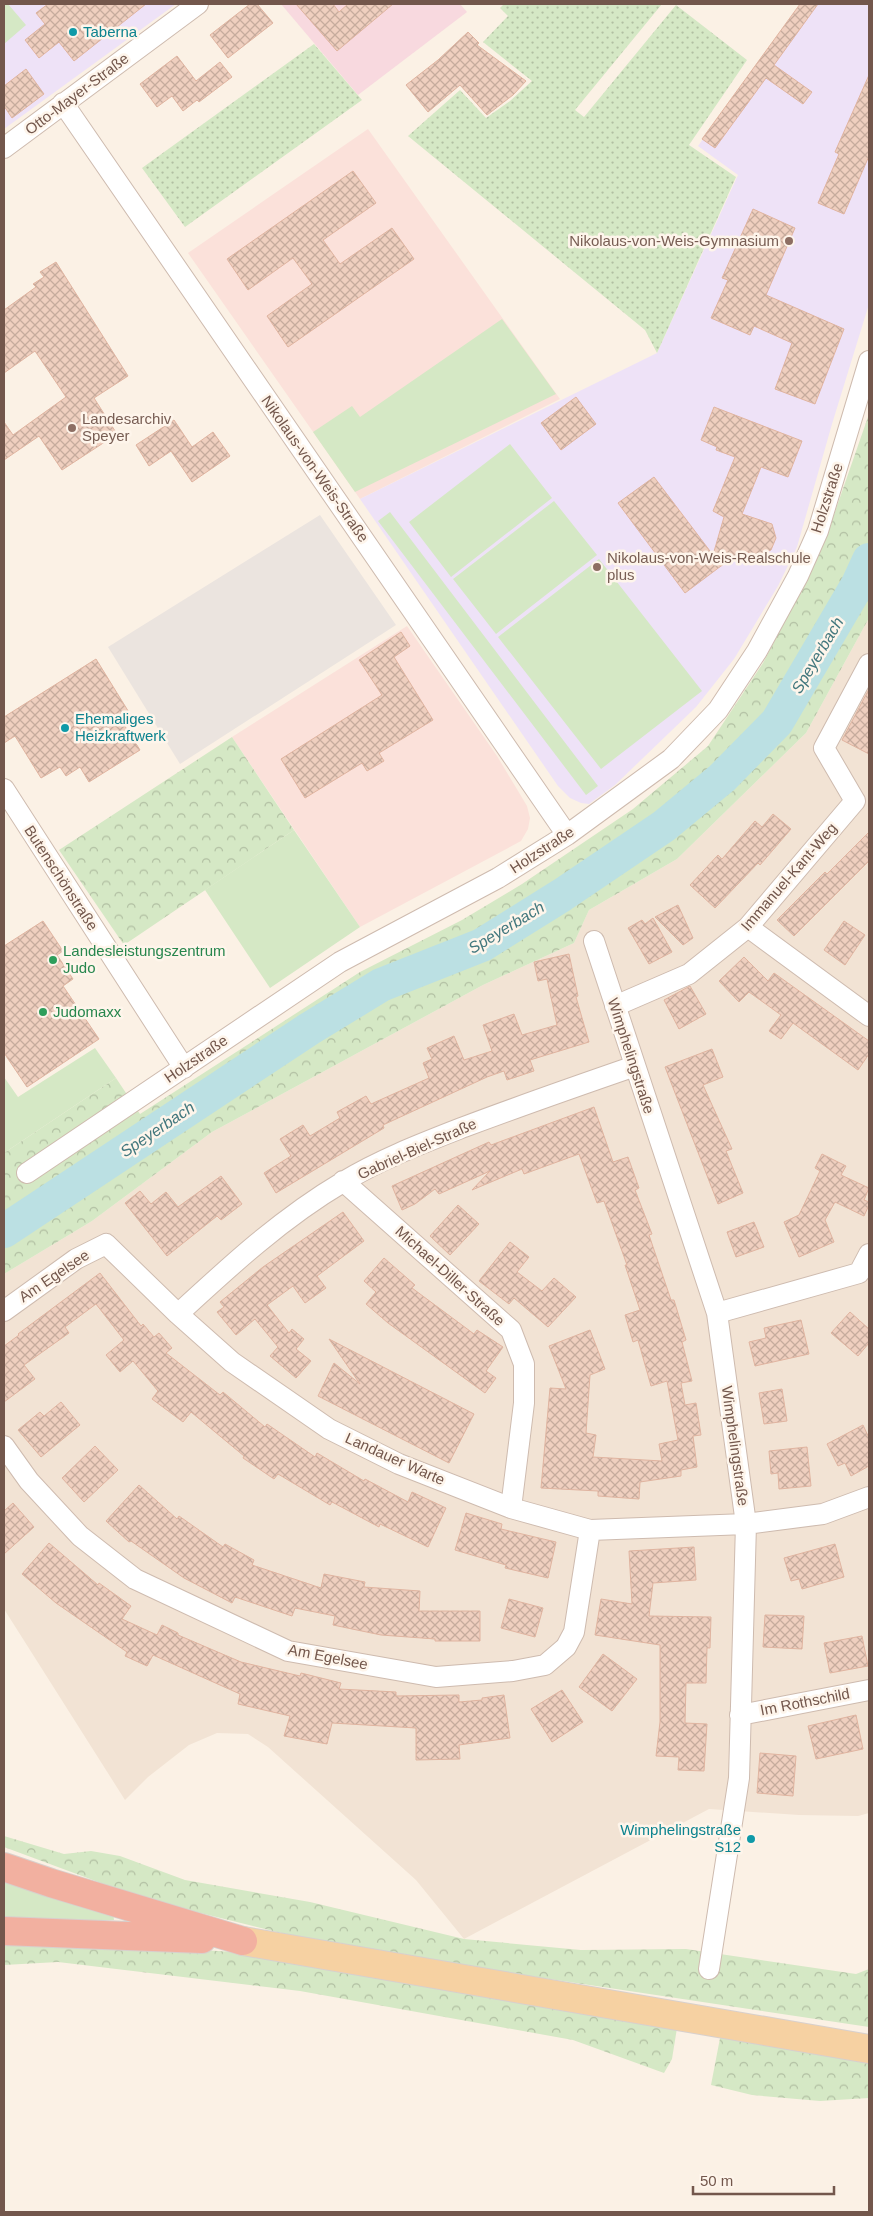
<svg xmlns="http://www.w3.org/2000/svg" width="873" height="2216" font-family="Helvetica,sans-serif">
<defs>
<pattern id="forest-crowns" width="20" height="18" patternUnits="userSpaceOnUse" patternTransform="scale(1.25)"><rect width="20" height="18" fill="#d5e8c5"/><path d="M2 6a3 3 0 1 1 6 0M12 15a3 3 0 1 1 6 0" fill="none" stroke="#b1bfa2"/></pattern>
<pattern id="garden-dots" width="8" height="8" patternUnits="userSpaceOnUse" patternTransform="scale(1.25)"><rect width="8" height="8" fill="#d5e8c5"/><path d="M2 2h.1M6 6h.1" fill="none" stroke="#b1bfa2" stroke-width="1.8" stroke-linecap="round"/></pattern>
<pattern id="building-cross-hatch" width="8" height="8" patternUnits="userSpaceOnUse" patternTransform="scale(1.25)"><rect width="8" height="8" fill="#efcfbf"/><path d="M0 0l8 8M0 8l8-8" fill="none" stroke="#c6ab9d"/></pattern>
</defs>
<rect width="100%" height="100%" fill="#fbf1e5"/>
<path fill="#f2e3d4" d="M869,618V1813L858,1816L799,1815L709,1809L464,1939L416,1880L268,1747L248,1734L217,1733L189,1745L148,1777L125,1800L4,1609V1274L92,1221L212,1132L483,985L574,943L589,910L677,859L806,733Z"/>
<path fill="#fbe1da" d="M368,129L560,399L360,499L188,253Z
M407,626L497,756L527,806L530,818L528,829L521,841L360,927L232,737Z"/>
<path fill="#ebe4df" d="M320,515L396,625L180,764L108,647Z"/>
<path fill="#eee2f7" d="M4,4H176L4,129Z
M800,4H869V304L832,424L797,547L778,586L734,659L696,707L615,785L589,804L581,803L570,798L558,786L360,499L657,353L738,175L698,146Z"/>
<path fill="#f8d9df" d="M281,4H460L467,12L358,95Z"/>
<path fill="#d5e8c5" d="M4,4H8L26,25L4,44Z
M502,319L556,394L355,492L313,432L352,406L360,417Z
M510,444L552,498L451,577L409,522Z
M554,501L597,555L496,634L453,579Z
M390,512L598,786L586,795L378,521Z
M599,559L702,691L601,769L498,637Z
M294,830L360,927L270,988L205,890Z
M95,1048L116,1078L4,1153V1077L18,1097Z
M4,1877L113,1913L114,1920H4Z"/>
<path fill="url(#forest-crowns)" d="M869,414V618L806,733L677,859L589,910L574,943L483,985L212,1132L92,1221L4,1274V1153L116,1078L140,1114L360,972L462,920L522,884L633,809L708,746L763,663L798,596L830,526Z
M232,737L294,830L124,945L59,850Z
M4,1836L64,1854L91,1851L120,1856L185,1880L310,1902L464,1939L581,1950L686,1949L856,1974L869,1969V2027L389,1955L277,1932L144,1899L4,1847Z
M4,1945H124L249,1953L677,2028L672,2059L664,2073L573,2040L300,1991L58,1962L4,1965Z
M721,2033L869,2057V2098L820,2101L752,2095L711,2085Z"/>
<path fill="url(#garden-dots)" d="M504,4H662L575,110L584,117L676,5L747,60L689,145L736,177L657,353L645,330L408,136L460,90L486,118L510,101L532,81L483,42L508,16L500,8Z
M314,44L362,100L185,227L142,168Z"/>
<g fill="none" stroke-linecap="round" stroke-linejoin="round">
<path stroke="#bbe0e3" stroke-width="34" d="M4,1231L309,1029L381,985L482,945L562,895L664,826L722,778L777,722L858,584L869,560"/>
</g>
<path fill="url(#building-cross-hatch)" stroke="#e0b4a0" d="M48,4H146L74,61L59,42L39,58L25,40L45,24L36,13Z
M250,4H257L273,23L228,58L210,35Z
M296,4H333L339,12L348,4H393L337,51Z
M800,4H818L774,65L812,92L803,104L766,78L715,148L702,139Z
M468,32L479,43L477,45L526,81L513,95L487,115L460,85L428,112L406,85L438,60Z
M177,56L196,81L220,62L232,77L199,102L197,100L183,111L172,96L157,107L140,84Z
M26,69L44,94L12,118L4,106V86Z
M869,75V156L844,214L818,203L839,154L835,152Z
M353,171L376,203L323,240L340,264L392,228L414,259L288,347L267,316L312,284L293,258L248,290L227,259Z
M753,209L795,228L766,295L844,329L815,404L775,389L792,343L754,326L750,335L711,318L728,280L722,278Z
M56,262L128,376L94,398L117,434L62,470L39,436L4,460V422L13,435L66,397L35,351L4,373V310L36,287L33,284L44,277L40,272Z
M576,397L596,424L561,450L541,423Z
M714,407L802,441L788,477L761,467L742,514L772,524L776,538L771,550L756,556L745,551L721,566L685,593L618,503L654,477L713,555L724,517L713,511L735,457L716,450L717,447L701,440Z
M174,420L192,447L213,432L230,456L192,482L171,451L149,466L136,445Z
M401,632L410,646L394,657L433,720L379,753L384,761L367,771L362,763L305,798L281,759L382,695L359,660Z
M96,659L130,714L121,720L140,750L89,782L80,767L66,776L60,767L41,778L15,736L4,743V717Z
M869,689V754L842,740Z
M773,814L791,829L760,865L758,863L715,908L690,885L718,855L722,859L755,821L762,827Z
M869,832V861L794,936L777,920L825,872L827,874Z
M678,905L693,938L683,945L655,917Z
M653,918L672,952L649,964L628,928L642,920L645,924Z
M43,921L63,951L57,955L73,979L63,986L99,1039L27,1087L4,1053V946Z
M844,921L865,935L845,965L824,950Z
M569,954L578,996L576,997L589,1042L530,1060L534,1071L507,1080L504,1071L487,1077L383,1125L384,1128L276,1193L264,1173L291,1156L280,1139L303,1125L310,1136L340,1118L337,1112L366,1096L371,1104L429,1078L423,1063L432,1059L427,1048L454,1036L464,1060L492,1051L483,1025L514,1014L522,1035L557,1025L547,979L538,981L534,962Z
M744,957L768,981L774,973L869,1041V1054L858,1070L793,1023L781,1039L769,1031L781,1015L749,992L739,1002L719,981Z
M690,986L706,1014L679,1029L664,1000Z
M712,1049L723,1077L703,1085L732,1149L726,1151L743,1193L718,1204L665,1067Z
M594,1107L613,1162L628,1157L639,1188L635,1190L652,1234L649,1235L671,1300H674L686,1340L682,1342L692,1381L681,1383L685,1405L696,1403L701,1435L693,1436L697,1467L681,1470V1476L640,1482L639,1499L598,1496V1491L541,1488L550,1388L566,1389L549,1346L590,1330L605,1369L590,1375L586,1433L596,1435L593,1457L662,1461L659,1444L678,1440L667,1381L651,1386L638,1340L633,1342L625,1315L640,1310L625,1265H627L604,1201L597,1203L579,1154L524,1174L522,1169L472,1190L490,1171L439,1194L435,1189L415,1204L402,1210L392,1186L489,1142L491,1145Z
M822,1154L846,1166L841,1175L869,1188L864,1200L869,1202V1205L864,1216L835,1202L825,1220L834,1242L799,1257L784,1222L799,1215L820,1171L815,1168Z
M221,1176L242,1204L221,1220L217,1216L167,1256L125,1203L140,1191L151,1204L166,1192L178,1207Z
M458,1205L479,1224L450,1255L430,1236Z
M343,1212L364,1241L317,1276L326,1288L305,1303L293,1286L267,1305L289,1333L292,1329L304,1339L296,1349L311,1361L296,1378L270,1356L278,1347L255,1319L236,1335L217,1312L224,1307L220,1302L263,1267Z
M754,1222L764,1247L736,1257L727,1232Z
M510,1242L529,1257L517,1272L542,1291L554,1278L576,1297L548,1327L514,1298L509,1304L479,1281Z
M384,1258L415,1285L412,1288L474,1334L477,1330L503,1347L486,1371L496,1378L485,1393L388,1323L366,1304L376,1292L364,1281Z
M100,1273L141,1326L143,1324L154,1337L159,1333L172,1348L166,1353L220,1395L223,1392L265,1427L267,1424L315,1457L317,1453L364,1481L365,1479L408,1502L412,1492L446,1508L428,1547L380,1524L379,1527L332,1502L330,1505L278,1474L274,1479L243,1458L244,1456L191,1412L183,1422L152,1399L158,1391L133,1361L120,1372L106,1355L124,1340L96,1304L65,1327L69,1333L24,1365L35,1379L4,1402V1346L19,1335L18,1334Z
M850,1312L869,1329V1343L858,1356L831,1333Z
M801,1320L809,1354L755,1366L749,1342L766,1338L764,1328Z
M329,1339L474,1414L449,1463L318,1396L334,1363L360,1384Z
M782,1389L787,1421L764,1424L759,1393Z
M61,1402L80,1425L41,1457L18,1430L40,1412L44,1416Z
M863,1425L869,1438V1466L851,1476L845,1463L838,1466L827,1444Z
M95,1446L118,1470L84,1502L62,1478Z
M807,1447L811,1486L779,1489L778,1473L771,1474L769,1451Z
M139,1485L177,1519L179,1516L223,1547L225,1544L254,1560L252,1565L321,1588L324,1574L365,1582L364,1587L420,1591L419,1611H480V1641H435V1639L381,1635L333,1625L335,1616L295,1608L292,1616L235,1597L232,1603L184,1578L131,1541L129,1542L106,1521Z
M13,1503L34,1527L4,1554V1511Z
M466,1513L502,1524L501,1529L556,1542L548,1578L505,1568L506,1565L455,1550Z
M49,1543L98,1585L99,1583L131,1606L122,1619L157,1635L162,1625L178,1633V1635L241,1662L300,1676L301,1673L341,1683L339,1689L396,1692V1696L459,1695V1702L482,1700V1698L504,1695L510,1738L459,1745L460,1759L416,1760V1728L332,1723L327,1744L284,1736L290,1716L238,1704L240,1694L153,1655L147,1666L125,1656L127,1652L56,1603L22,1574Z
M835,1544L844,1577L802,1589L799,1579L791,1581L784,1558Z
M694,1547L696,1580L653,1583L649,1616L711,1617L710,1648H707L706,1683H686L685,1723L707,1724L704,1771L678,1770L679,1757L656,1756L660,1722V1645L595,1635L601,1599L632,1604L629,1551Z
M509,1599L543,1608L535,1637L501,1628Z
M765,1615L804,1616L802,1649L763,1647Z
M862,1636L868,1666L830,1673L824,1643Z
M603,1654L637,1679L612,1711L579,1687Z
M562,1690L583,1722L552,1742L531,1709Z
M856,1715L863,1749L816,1759L808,1726Z
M760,1753L796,1756L793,1796L757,1793Z"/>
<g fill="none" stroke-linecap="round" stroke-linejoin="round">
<g stroke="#cebbaf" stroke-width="22">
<path id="street" d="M63,103L567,835
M4,148L198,4
M4,789L184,1068
M855,801L824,748L869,664
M748,927L869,1016
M594,941L717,1313L746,1524L739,1778L709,1969
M615,1006L689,974L748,927L855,801
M27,1173L340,962L498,878L567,835L671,759L718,710L757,651L798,576L818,531L869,361
M343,1181L511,1330L524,1364V1403L511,1508
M4,1311L76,1259L106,1244L178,1314L232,1362L329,1429L399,1464L511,1508L590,1530L746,1524L823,1514L869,1497
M717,1313L859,1273L869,1254
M178,1314C230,1266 282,1218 343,1182C381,1159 423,1143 464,1127C520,1106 577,1086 635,1066
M4,1446L29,1481L80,1536L135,1579L288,1651L436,1677L513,1671L545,1665L566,1647L574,1632L590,1530
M740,1715L869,1690"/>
</g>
<g stroke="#d8d0cd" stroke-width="30">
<path id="primary" d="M243,1941L869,2049"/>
</g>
<g stroke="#d8d0cd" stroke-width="30">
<path id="highway" d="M4,1867L51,1883L243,1941
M4,1931L202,1939"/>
</g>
<use href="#street" stroke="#fff" stroke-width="20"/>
<use href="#primary" stroke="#f6d1a2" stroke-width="28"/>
<use href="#highway" stroke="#f2b0a0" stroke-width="28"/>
</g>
<g fill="#0f9aa8" stroke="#fef5eb" stroke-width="2">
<circle cx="73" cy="32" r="5"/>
<circle cx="65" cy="728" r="5"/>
<circle cx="751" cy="1839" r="5"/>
</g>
<g fill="#8d6e63" stroke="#fef5eb" stroke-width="2">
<circle cx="789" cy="241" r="5"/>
<circle cx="72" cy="428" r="5"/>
<circle cx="597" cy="567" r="5"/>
</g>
<g fill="#2e9e5b" stroke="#fef5eb" stroke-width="2">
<circle cx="53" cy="960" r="5"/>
<circle cx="43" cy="1012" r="5"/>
</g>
<g text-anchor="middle" stroke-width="5" stroke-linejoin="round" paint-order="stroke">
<g font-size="15" fill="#0d838f" stroke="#fef5eb" text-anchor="start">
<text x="83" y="37">Taberna</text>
<text x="75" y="724">Ehemaliges<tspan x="75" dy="17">Heizkraftwerk</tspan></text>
<text x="741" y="1835" text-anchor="end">Wimphelingstraße<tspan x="741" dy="17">S12</tspan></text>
</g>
<g font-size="15" fill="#73574c" stroke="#fef5eb">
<text transform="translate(77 94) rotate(-37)" y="5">Otto-Mayer-Straße</text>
<text transform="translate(315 469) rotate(55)" y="5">Nikolaus-von-Weis-Straße</text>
<text transform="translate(827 498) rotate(-72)" y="5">Holzstraße</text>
<text transform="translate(542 850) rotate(-33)" y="5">Holzstraße</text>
<text transform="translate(789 877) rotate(-49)" y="5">Immanuel-Kant-Weg</text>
<text transform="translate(61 878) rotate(57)" y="5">Butenschönstraße</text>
<text transform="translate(631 1056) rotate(72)" y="5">Wimphelingstraße</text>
<text transform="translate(196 1059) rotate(-34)" y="5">Holzstraße</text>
<text transform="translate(417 1149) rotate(-24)" y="5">Gabriel-Biel-Straße</text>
<text transform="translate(54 1276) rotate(-34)" y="5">Am Egelsee</text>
<text transform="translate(450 1276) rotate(42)" y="5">Michael-Diller-Straße</text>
<text transform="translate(735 1446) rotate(82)" y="5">Wimphelingstraße</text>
<text transform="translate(395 1459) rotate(24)" y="5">Landauer Warte</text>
<text transform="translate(328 1657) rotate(11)" y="5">Am Egelsee</text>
<text transform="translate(805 1702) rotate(-11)" y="5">Im Rothschild</text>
</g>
<g font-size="15" fill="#785e54" stroke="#fef5eb" text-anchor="start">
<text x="779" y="246" text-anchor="end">Nikolaus-von-Weis-Gymnasium</text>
<text x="82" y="424">Landesarchiv<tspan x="82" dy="17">Speyer</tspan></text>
<text x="607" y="563">Nikolaus-von-Weis-Realschule<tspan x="607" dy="17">plus</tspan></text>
</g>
<g font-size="15" fill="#27864d" stroke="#fef5eb" text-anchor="start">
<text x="63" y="956">Landesleistungszentrum<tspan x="63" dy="17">Judo</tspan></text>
<text x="53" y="1017">Judomaxx</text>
</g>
<g font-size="16" font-style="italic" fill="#43787e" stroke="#fef5eb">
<text transform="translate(817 655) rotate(-59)" y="6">Speyerbach</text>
<text transform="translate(506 927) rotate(-31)" y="6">Speyerbach</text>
<text transform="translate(157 1129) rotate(-34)" y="6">Speyerbach</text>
</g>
</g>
<rect width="873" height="2216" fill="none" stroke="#73574c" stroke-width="10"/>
<path d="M693 2186v8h141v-8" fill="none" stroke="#73574c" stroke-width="2.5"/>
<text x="700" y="2186" font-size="15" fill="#73574c" stroke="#fef5eb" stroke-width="4" paint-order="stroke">50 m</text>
</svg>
